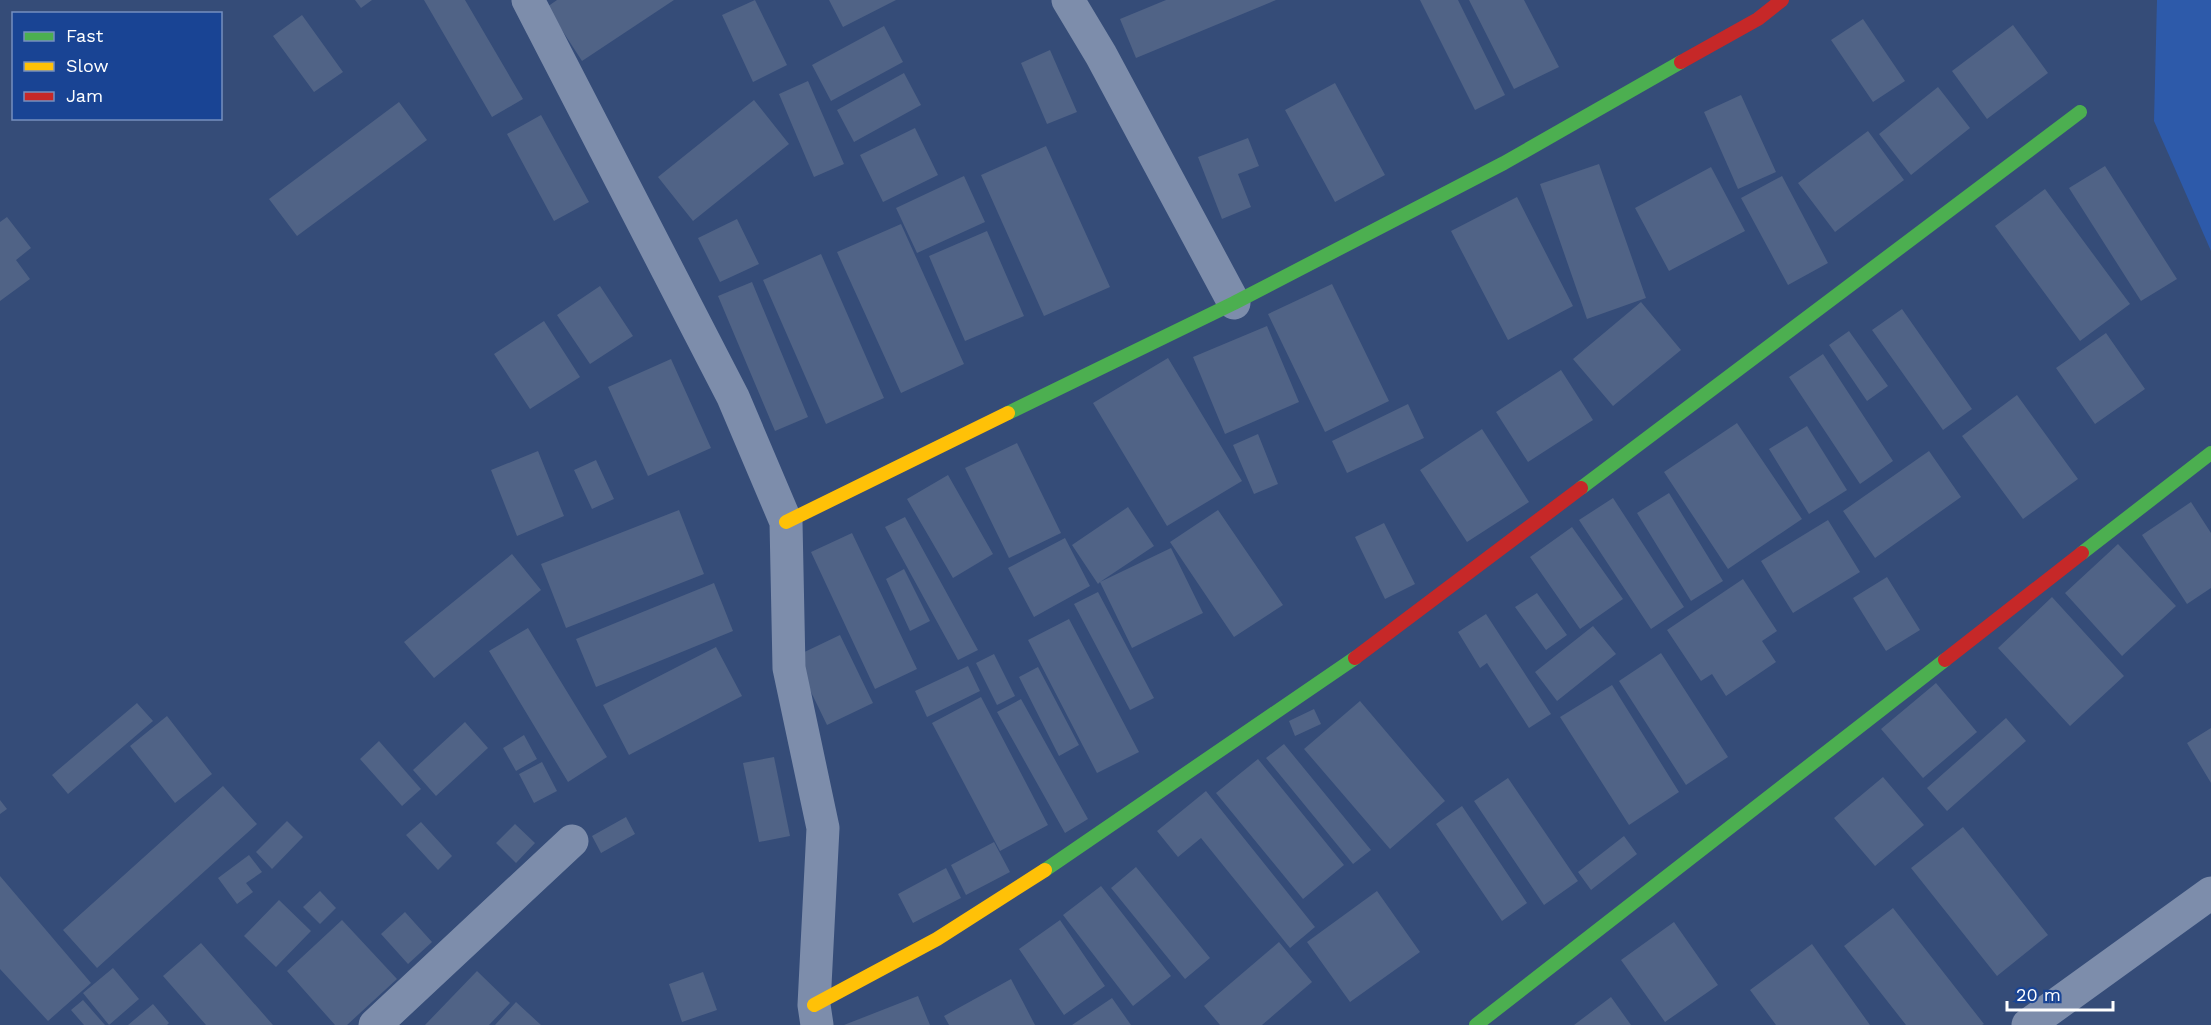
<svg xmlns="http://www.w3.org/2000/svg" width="2211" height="1025" font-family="'Work Sans',sans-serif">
<rect width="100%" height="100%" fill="#354c78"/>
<path fill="#2d5aaa" d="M2157,0H2211V251L2154,121Z"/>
<path fill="#506386" d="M355,0H372L361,8Z
M424,0H465L523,99L492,117Z
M557,0H674L582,61L547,7Z
M755,0L787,65L753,82L722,15Z
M829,0H896L843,27Z
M1166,0H1276L1136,58L1120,19Z
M1420,0H1458L1505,95L1475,110Z
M1469,0H1524L1559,67L1514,89Z
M302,15L343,72L314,92L273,36Z
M1863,19L1905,81L1873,102L1831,40Z
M2013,25L2048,73L1987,119L1952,71Z
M884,26L903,62L831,101L812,65Z
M1050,50L1077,112L1047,124L1021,63Z
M904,73L921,105L854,142L837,110Z
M808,81L844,164L814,177L779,94Z
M1335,83L1385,175L1335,202L1285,110Z
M1938,87L1970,128L1911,175L1879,134Z
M1741,95L1776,172L1738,189L1704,112Z
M754,100L789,144L693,221L658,177Z
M399,102L427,140L297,236L269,199Z
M541,115L589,202L554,221L507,134Z
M915,128L938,175L883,202L860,155Z
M1868,131L1904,180L1835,232L1798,183Z
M1248,138L1259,166L1238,174L1251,207L1222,219L1198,157Z
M1046,146L1110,287L1044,316L981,175Z
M1599,164L1646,298L1587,319L1540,184Z
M2105,166L2177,279L2141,301L2069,188Z
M1711,167L1745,231L1669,271L1635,208Z
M964,176L985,222L917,253L896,208Z
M1782,176L1828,263L1788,285L1741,198Z
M2045,189L2130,304L2080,341L1995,226Z
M1517,197L1573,306L1508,340L1451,231Z
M7,217L31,248L16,260L30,279L0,301V222Z
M737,219L759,264L720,282L698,238Z
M901,224L964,364L901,393L837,252Z
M987,231L1024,316L965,341L929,256Z
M821,254L884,398L826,424L763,280Z
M752,282L808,417L775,431L718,296Z
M1332,284L1389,401L1325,432L1268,314Z
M600,286L633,336L590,364L557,315Z
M1641,302L1681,350L1613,406L1573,359Z
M1902,309L1972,409L1943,430L1872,330Z
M544,321L580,377L530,409L494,354Z
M1267,326L1299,402L1225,434L1193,357Z
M1849,331L1888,386L1867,401L1829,345Z
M2106,333L2145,389L2095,424L2056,368Z
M1823,354L1893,461L1860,484L1789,377Z
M1168,358L1242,481L1167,526L1093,403Z
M671,359L711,448L648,476L608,387Z
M1561,370L1593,420L1528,462L1496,412Z
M2017,395L2078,479L2023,519L1962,436Z
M1408,404L1424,438L1347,473L1332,441Z
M1737,423L1802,519L1728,569L1664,472Z
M1807,426L1847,490L1809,514L1769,449Z
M1482,429L1529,502L1467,542L1420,470Z
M1258,434L1278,484L1254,494L1233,445Z
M1017,443L1061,533L1009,558L965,468Z
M538,451L564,516L517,536L491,470Z
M1929,451L1961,497L1875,558L1843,511Z
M596,460L614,499L592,509L574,470Z
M948,475L993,554L953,578L907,499Z
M1669,493L1723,581L1691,601L1637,513Z
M1613,498L1684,607L1651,629L1579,520Z
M2191,502L2211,533V588L2187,604L2142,535Z
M1128,507L1154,546L1100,582L1171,548L1203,613L1132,648L1100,582L1098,584L1072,545Z
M679,510L704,574L566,628L541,564Z
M1218,510L1283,605L1234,637L1170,542Z
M905,517L978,650L958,660L885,527Z
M1828,520L1860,572L1793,613L1761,561Z
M1384,523L1415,584L1385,599L1355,537Z
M1572,527L1623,599L1580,629L1530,557Z
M852,533L917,669L875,689L811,552Z
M1065,538L1090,586L1034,617L1008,568Z
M2118,544L2176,606L2122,656L2065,593Z
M512,554L541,590L434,678L404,642Z
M904,569L930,621L910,631L886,579Z
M1887,577L1920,630L1886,651L1853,598Z
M1743,579L1777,631L1762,641L1776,662L1726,696L1712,674L1701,681L1667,630Z
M714,583L733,631L596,687L576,639Z
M1098,592L1154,698L1130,710L1074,604Z
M1537,593L1567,635L1546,650L1515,607Z
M2052,597L2124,676L2070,726L1998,648Z
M1486,614L1551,714L1529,728L1487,663L1480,668L1458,632Z
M1069,619L1139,752L1097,773L1028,640Z
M1593,626L1616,654L1557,701L1535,672Z
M528,628L607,757L568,782L489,651Z
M840,635L873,703L827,725L794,657Z
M716,647L742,696L629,755L603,705Z
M1661,653L1728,757L1686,785L1619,681Z
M994,654L1015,696L997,705L976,663Z
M968,666L980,691L927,717L915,691Z
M1038,667L1079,745L1059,756L1019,677Z
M1936,683L1977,732L1923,778L1881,729Z
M1612,685L1679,792L1629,825L1560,717Z
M981,697L1048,825L1000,851L932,723Z
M1021,699L1088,819L1065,833L997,712Z
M1360,701L1445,801L1390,849L1304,749Z
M137,703L153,721L68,794L52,775Z
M1314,709L1321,724L1295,736L1289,721Z
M167,716L212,774L175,803L130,746Z
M2006,718L2026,741L1947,811L1927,788Z
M465,722L488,748L436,796L413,770Z
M2211,728V783L2187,743Z
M524,735L537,759L516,771L503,748Z
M379,741L421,789L402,806L360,759Z
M1284,744L1371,850L1353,864L1266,758Z
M774,757L790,836L759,842L743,763Z
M1258,759L1344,865L1303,899L1216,793Z
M542,762L557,791L534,803L519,774Z
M1883,777L1924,825L1875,866L1834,818Z
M1508,778L1578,881L1544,905L1474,801Z
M223,786L257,824L97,968L63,930Z
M1206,791L1315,927L1290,948L1201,838L1178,857L1157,831Z
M0,800L7,809L0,814Z
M1462,806L1527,903L1502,921L1436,824Z
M626,817L635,834L601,853L592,836Z
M287,821L303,837L272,869L256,852Z
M421,822L452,856L438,870L406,835Z
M515,824L535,843L516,863L496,843Z
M1963,827L2048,935L1997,976L1911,868Z
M1624,836L1637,854L1591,890L1578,872Z
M994,842L1010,872L966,895L951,865Z
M249,855L262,872L246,883L253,892L237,904L218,878Z
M1136,867L1210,958L1185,979L1111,888Z
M946,868L961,898L913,923L898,894Z
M0,876L91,983L48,1021L0,969Z
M1101,886L1171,976L1133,1006L1063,915Z
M320,891L336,908L320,924L303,907Z
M1377,891L1420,952L1350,1002L1307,942Z
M279,900L311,931L276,967L244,936Z
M1893,908L1984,1024L1982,1025H1906L1844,946Z
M405,912L432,942L408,964L381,934Z
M342,920L397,979L347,1025H335L287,971Z
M1060,920L1105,986L1064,1015L1019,949Z
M1674,922L1718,985L1665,1022L1621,960Z
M1279,942L1312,982L1262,1025H1220L1204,1006Z
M201,943L273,1025H206L163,976Z
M1812,944L1870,1025H1776L1750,990Z
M113,968L139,999L109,1025L83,993Z
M477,971L510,1003L489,1025H425Z
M703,972L717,1010L682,1022L669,984Z
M1011,979L1035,1025H949L944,1016Z
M918,996L930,1025H844Z
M1611,997L1631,1025H1574Z
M1112,998L1131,1025H1072Z
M83,1000L105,1025H84L71,1010Z
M516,1002L541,1025H495Z
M153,1004L169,1023L167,1025H128Z"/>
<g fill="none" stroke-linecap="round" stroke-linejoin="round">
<path stroke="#7d8dab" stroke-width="33" d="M528,0L733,397L786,522L789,668L823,828L814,1005L817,1025
M1068,0L1101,55L1234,303
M375,1025L572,841
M2028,1025L2211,893"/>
<path stroke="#4caf50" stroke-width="14" d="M1008,413L1234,303L1504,163L1681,62
M1581,488L2080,112
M2082,553L2211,453
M1045,870L1355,658
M1476,1025L1945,660"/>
<path stroke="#ffc107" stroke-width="14" d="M786,522L1008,413
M814,1005L937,939L1045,870"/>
<path stroke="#c62828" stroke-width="14" d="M1681,62L1758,19L1782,0
M1355,658L1581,488
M1945,660L2082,553"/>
</g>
<rect x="12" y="12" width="210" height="108" fill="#194494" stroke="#758fbf" stroke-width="1.5"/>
<rect x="24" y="32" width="30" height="9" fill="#4caf50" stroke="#758fbf" stroke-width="1.5"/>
<text x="66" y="42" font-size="18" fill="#ffffff">Fast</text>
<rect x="24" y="62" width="30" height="9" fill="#ffc107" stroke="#758fbf" stroke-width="1.5"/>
<text x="66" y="72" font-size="18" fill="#ffffff">Slow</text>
<rect x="24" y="92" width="30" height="9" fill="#c62828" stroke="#758fbf" stroke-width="1.5"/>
<text x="66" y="102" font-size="18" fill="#ffffff">Jam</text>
<path d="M2007 1001v9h106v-9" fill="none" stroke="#ffffff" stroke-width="3"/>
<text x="2016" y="1001" font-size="18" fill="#ffffff" stroke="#194494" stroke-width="4.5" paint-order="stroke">20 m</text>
</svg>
